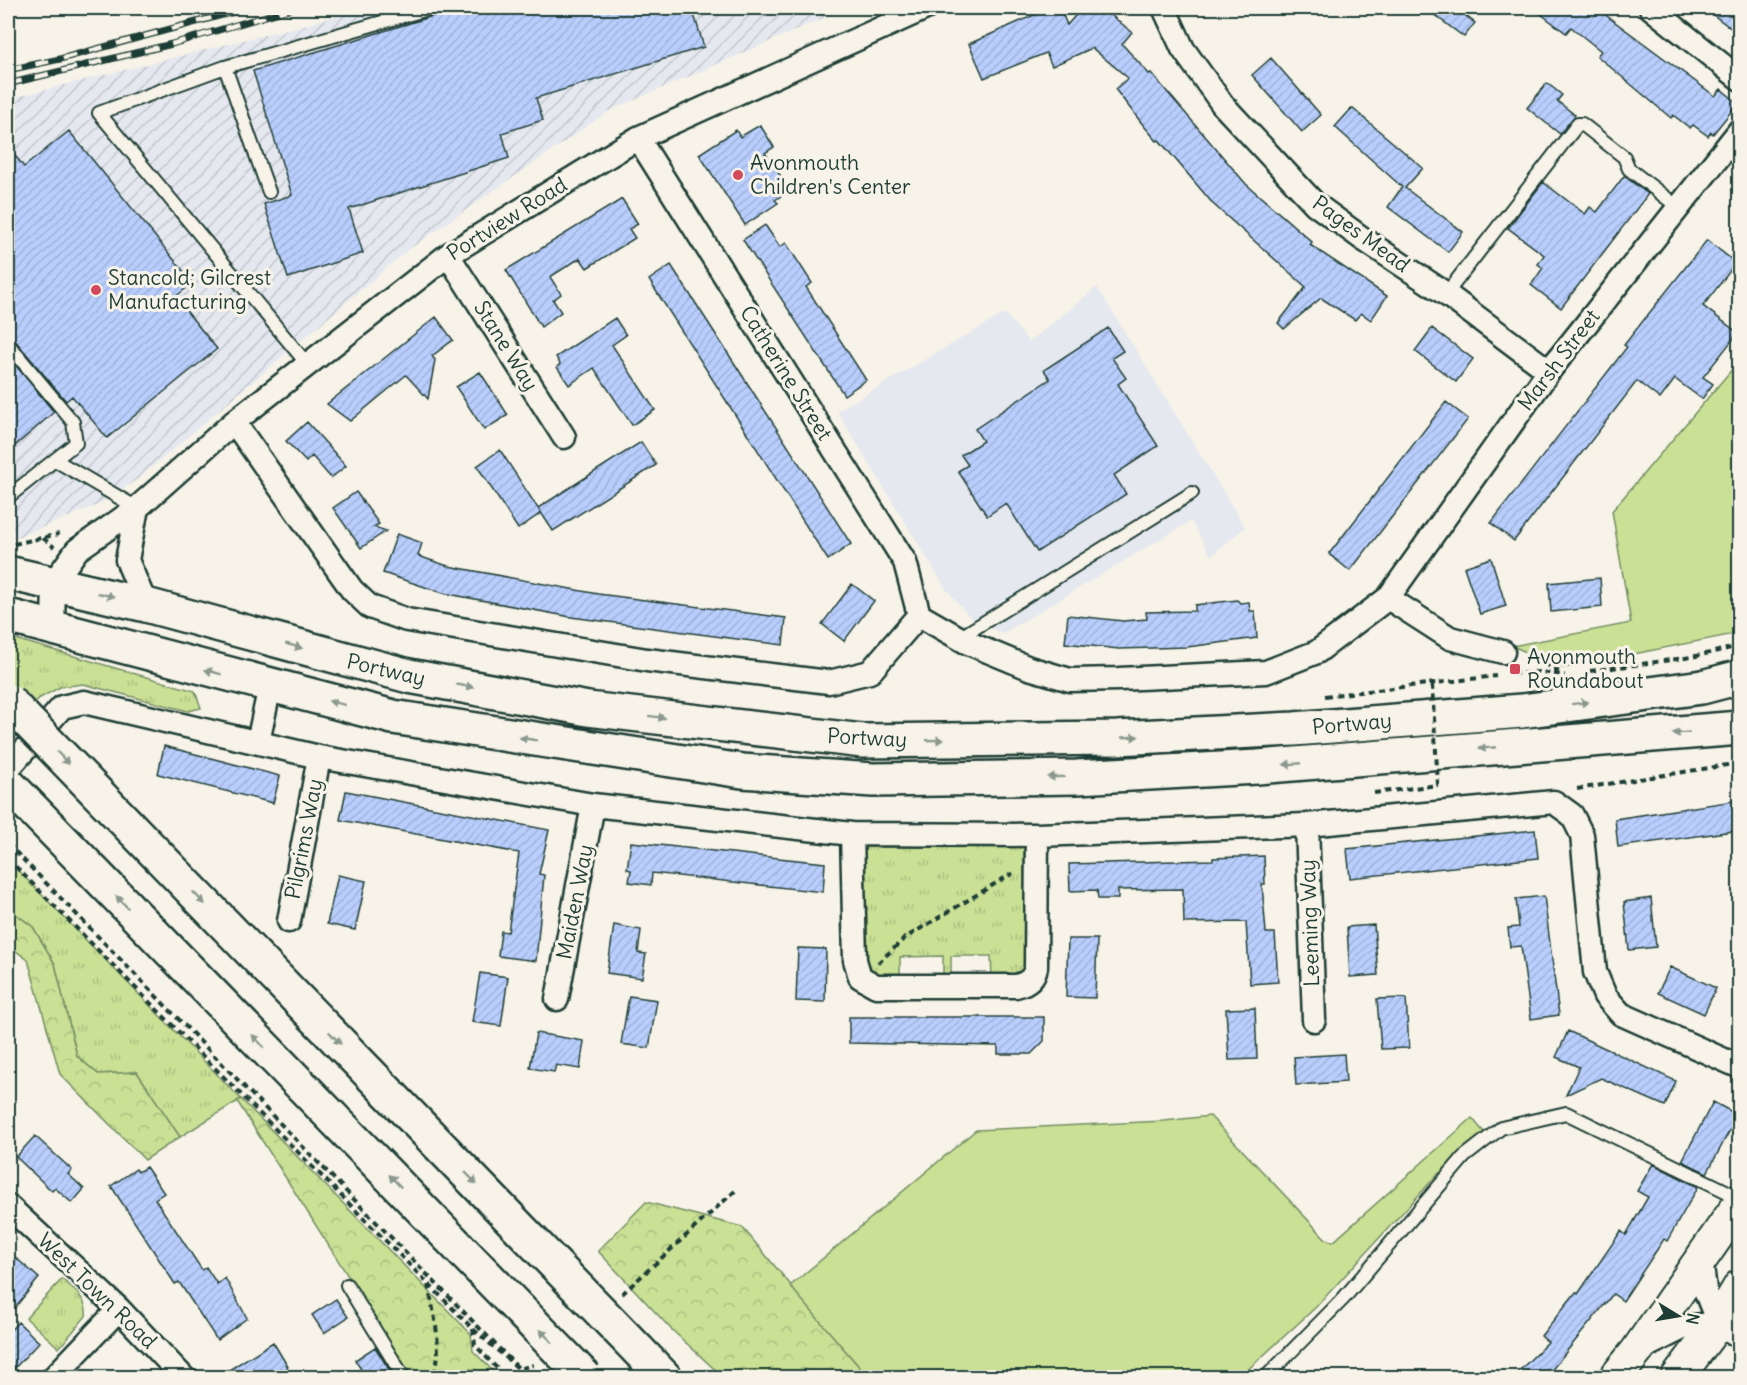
<svg xmlns="http://www.w3.org/2000/svg" width="1747" height="1385" font-family="Delius,sans-serif">
<defs>
<pattern id="industrial-furrows" width="10" height="10" patternUnits="userSpaceOnUse" patternTransform="scale(1.5)"><rect width="10" height="10" fill="#e5e8ef"/><path d="M-1 1l2-2M0 10L10 0M9 11l2-2" fill="none" stroke="#c4c8ce"/></pattern>
<pattern id="grass-tufts" width="24" height="20" patternUnits="userSpaceOnUse" patternTransform="scale(1.5)"><rect width="24" height="20" fill="#c9e095"/><path d="M3 7l-1-3M5 7V3M7 7l1-3M15 17l-1-3M17 17v-4M19 17l1-3" fill="none" stroke="#acc181"/></pattern>
<pattern id="forest-crowns" width="20" height="18" patternUnits="userSpaceOnUse" patternTransform="scale(1.5)"><rect width="20" height="18" fill="#c9e095"/><path d="M2 6a3 3 0 1 1 6 0M12 15a3 3 0 1 1 6 0" fill="none" stroke="#acc181"/></pattern>
<pattern id="building-hatch" width="6" height="6" patternUnits="userSpaceOnUse" patternTransform="scale(1.5)"><rect width="6" height="6" fill="#bacefe"/><path d="M-1 1l2-2M0 6l6-6M5 7l2-2" fill="none" stroke="#9fb2da"/></pattern>
</defs>
<rect width="100%" height="100%" fill="#f7f3e8"/>
<filter id="ink" filterUnits="userSpaceOnUse"><feTurbulence type="fractalNoise" baseFrequency=".0167" numOctaves="2"/><feDisplacementMap in="SourceGraphic" scale="12" xChannelSelector="R" yChannelSelector="G"/><feConvolveMatrix kernelMatrix="1 2 1 2 8 2 1 2 1" color-interpolation-filters="sRGB"/></filter>
<g filter="url(#ink)">
<path fill="#e5e8ef" d="M1097,287L1245,527L1211,556L1191,521L1002,634L970,617L946,589L837,411L1005,313L1029,342Z"/>
<path fill="url(#industrial-furrows)" d="M361,8H847L609,111L408,250L138,479L98,505L8,541V99L312,23Z"/>
<path fill="url(#grass-tufts)" stroke="#748e64" stroke-width="1.5" d="M8,637L195,691L201,708L188,711L83,684L60,687L38,699L8,738Z
M1024,846L1026,963L1020,974L992,978L991,956H951V978H943V956L900,957V978L882,979L864,969L863,847Z
M8,860L241,1099L180,1137L137,1072L98,1074L77,1056L55,964L33,927L8,908Z
M62,1279C74,1290 88,1299 86,1316L59,1348L26,1318Z"/>
<path fill="url(#forest-crowns)" stroke="#748e64" stroke-width="1.5" d="M8,908L33,927L55,964L77,1056L98,1074L137,1072L180,1137L145,1160L60,1074L28,960L8,945Z
M241,1099L471,1334L473,1351L499,1377H412L237,1101Z
M646,1202L742,1227L868,1377H723L671,1329L598,1251Z"/>
<path fill="#c9e095" stroke="#748e64" stroke-width="1.5" d="M1739,361V633L1564,668L1512,646L1631,623L1612,511Z
M1210,1116L1326,1239L1333,1242L1472,1118L1487,1136L1438,1174L1316,1307L1240,1377H868L790,1286L976,1130L1164,1121Z"/>
<path fill="url(#building-hatch)" stroke="#1f3d34" stroke-width="1.5" d="M450,8H692L704,47L536,98L543,120L502,133L509,158L349,209L363,253L288,278L264,204L292,195L253,71L433,16Z
M1050,8L1052,12L1060,8L1067,25L1082,8H1102L1132,32L1122,44L1149,74L1151,73L1246,184L1312,242L1310,245L1387,296L1371,320L1361,313L1355,320L1321,298L1284,329L1278,323L1306,287L1214,205L1159,140L1157,141L1144,126L1115,89L1128,78L1092,48L1052,66L1046,53L984,78L969,44Z
M1425,8H1455L1475,23L1464,37Z
M1533,8H1596L1715,96L1721,89L1738,103L1713,134L1711,132L1708,136L1693,125L1690,128L1673,115L1671,118L1597,56L1601,51L1571,27L1566,33Z
M1704,8H1740V35Z
M1271,58L1321,115L1302,132L1252,75Z
M1547,83L1562,95L1557,101L1575,115L1560,134L1527,108Z
M1352,108L1423,168L1405,188L1463,232L1448,252L1388,207L1402,187L1335,127Z
M760,125L774,147L765,153L790,190L775,200L778,203L745,225L699,154L736,130L740,137Z
M69,131L193,283L175,297L217,349L107,438L72,396L66,401L14,339L8,336V147L24,167Z
M1624,176L1648,194L1561,308L1531,285L1543,268L1538,264L1544,255L1508,228L1543,182L1585,214L1590,207L1597,212Z
M622,199L638,224L629,229L635,238L587,268L580,258L550,277L561,294L553,300L561,312L541,327L506,270Z
M765,225L780,247L786,243L812,283L806,287L866,380L844,395L743,240Z
M1707,240L1736,263L1703,306L1738,333L1703,377L1713,384L1702,399L1675,379L1660,399L1637,381L1514,541L1491,523L1627,347L1624,345Z
M671,265L851,544L828,560L649,280Z
M436,317L453,340L432,356L435,360L428,399L406,375L350,421L327,404Z
M615,318L626,335L612,345L655,410L632,425L594,368L569,385L557,367L560,364L556,357Z
M1108,328L1123,351L1112,358L1126,378L1118,384L1158,446L1114,475L1126,494L1037,552L1006,503L987,516L958,471L968,465L961,455L983,441L975,429L1050,379L1044,370Z
M1432,328L1473,359L1456,382L1415,351Z
M8,356L54,412L8,452Z
M480,372L508,415L484,430L456,387Z
M1446,402L1468,419L1350,571L1329,554Z
M307,422L346,466L331,478L312,456L306,462L286,441Z
M641,442L656,465L553,531L538,508Z
M500,450L541,513L518,529L477,466Z
M356,492L379,524L374,527L386,531L361,548L333,508Z
M397,534L422,543L418,556L448,566L598,594L786,618L783,645L571,617L443,593L383,573Z
M1491,558L1506,606L1480,614L1464,567Z
M1600,578L1602,607L1551,612L1549,583Z
M852,584L874,601L844,641L822,624Z
M1237,600L1240,603L1249,602L1250,611H1255L1257,638L1187,647L1119,649L1065,643L1068,615L1123,621L1147,619L1146,612L1195,611V605Z
M164,746L280,776L273,803L158,774Z
M346,791L549,830L539,874L544,875L536,961L498,956L501,931L508,932L519,853L340,820Z
M1740,800V830L1618,847L1615,819Z
M1535,830L1538,858L1350,878L1347,849Z
M631,842L825,863L823,892L652,873L651,885L629,882L631,870L627,869Z
M1264,856L1265,884H1262L1266,933H1275L1278,982L1250,984L1246,922L1184,923L1183,889L1118,890V899H1098L1097,890L1070,891L1069,864L1213,860V858Z
M338,875L366,881L355,930L327,924Z
M1544,896L1559,1015L1531,1019L1521,946L1510,947L1508,928L1519,927L1516,899Z
M1651,898L1656,947L1629,950L1624,902Z
M614,925L641,930L638,953L646,954L642,978L607,973Z
M1374,925L1378,975L1350,977L1347,927Z
M1068,939H1097L1095,998L1066,997Z
M798,948L826,949L825,1002L796,1001Z
M1670,967L1716,988L1704,1014L1658,993Z
M480,973L508,977L501,1026L472,1022Z
M629,996L657,1000L649,1048L621,1044Z
M1406,998L1409,1048L1381,1049L1377,999Z
M1255,1008L1257,1059L1229,1060L1226,1009Z
M849,1017H1044V1041L1031,1054H998V1046L849,1043Z
M1568,1031L1676,1081L1665,1106L1601,1078L1566,1095L1579,1067L1556,1057Z
M536,1033L584,1041L580,1069L556,1065L554,1072L530,1068Z
M1344,1054L1346,1082L1296,1085L1294,1057Z
M1713,1102L1738,1115L1707,1173L1682,1161Z
M35,1136L72,1170L68,1174L84,1189L72,1203L55,1188L52,1191L16,1157Z
M1653,1164L1698,1187L1667,1241L1664,1239L1623,1301L1613,1294L1546,1377H1513L1548,1342L1541,1336L1576,1292L1578,1294L1621,1231L1626,1235L1648,1197L1637,1191Z
M146,1167L164,1193L155,1199L202,1270L206,1267L217,1284L225,1278L247,1318L217,1340L179,1282L175,1284L111,1186L136,1169L138,1172Z
M8,1251L39,1278L8,1316Z
M336,1299L348,1317L324,1333L312,1315Z
M18,1322L39,1342L8,1375V1333Z
M273,1342L288,1367L286,1369L291,1377H218Z
M375,1347L393,1376L394,1377H366L355,1360Z"/>
<g fill="none" stroke-linecap="round" stroke-linejoin="round">
<g stroke="#1f3d34" stroke-width="16">
<path id="service" d="M225,67L431,8
M269,192L225,67L99,113L308,365
M1446,294L1578,124H1582L1624,157L1629,169L1678,207
M8,344L73,422L76,443L8,497
M55,460L137,508
M959,638L1192,493
M347,1285L404,1378
M1265,1378L1343,1299L1464,1157L1501,1128L1566,1113L1740,1198"/>
</g>
<g stroke="#1f3d34" stroke-width="27">
<path id="minor" d="M1164,8L1183,49L1223,105L1315,204L1363,239L1446,294L1549,371
M1651,8L1740,79
M638,138L905,562L919,615
M448,255L564,437
M234,422L352,590L370,607L407,620L647,660L829,682L870,672L919,615L966,642L1029,668L1070,680L1119,679L1266,672L1317,652L1388,598L1450,638L1503,652
M137,508L127,560L146,605
M1388,598L1549,371L1740,130
M53,629L54,582L77,550L137,508L234,422L448,255L638,138L926,8
M258,742L270,686
M8,769L62,707L84,702L319,757L593,805L852,834L1037,835L1307,825L1554,802L1572,815L1582,835L1595,972L1605,996L1621,1014L1740,1067
M1307,825L1314,1020
M852,834L855,960L860,977L876,986H1016C1028,983 1034,978 1036,967L1037,835
M289,921L319,757
M557,999L593,805
M8,1206L119,1309L184,1378
M1701,1259L1705,1290L1718,1323L1740,1337
M1641,1349L1685,1327L1718,1323
M53,1378L119,1309"/>
</g>
<g stroke="#1f3d34" stroke-width="36">
<path id="secondary" d="M1615,1378L1637,1351L1740,1203
M1677,1378L1718,1323L1740,1286"/>
</g>
<g stroke="#1f3d34" stroke-width="38">
<path id="trunk" d="M8,573L146,605L409,676L588,709L863,741L1117,738L1294,729L1522,711L1702,687L1740,677
M8,616L393,717L742,771L873,780L1077,777L1257,767L1740,728"/>
</g>
<g stroke="#1f3d34" stroke-width="38">
<path id="motorway" d="M638,1350L665,1378"/>
</g>
<path stroke="#1f3d34" stroke-width="4" stroke-dasharray="6 4.5" stroke-linecap="butt" d="M43,538L54,547
M14,544L59,534
M1525,656L1537,659L1561,673
M1590,671L1692,657L1740,646
M1512,674L1540,672L1565,675
M1325,696L1496,676
M1577,789L1740,763
M1374,793L1438,785
M8,859L473,1329L519,1369L533,1365
M878,963L905,938L1013,873
M428,1285C433,1310 445,1355 432,1378
M622,1294L735,1191
M473,1329L475,1345L506,1378"/>
<use href="#service" stroke="#f7f3e8" stroke-width="12"/>
<use href="#minor" stroke="#f7f3e8" stroke-width="22"/>
<use href="#secondary" stroke="#f7f3e8" stroke-width="32"/>
<use href="#trunk" stroke="#f7f3e8" stroke-width="33"/>
<use href="#motorway" stroke="#f7f3e8" stroke-width="33"/>
<g stroke="#1f3d34" stroke-width="7">
<path id="rail" d="M8,70L60,59L248,8
M8,84L172,44L293,8"/>
</g>
<use href="#rail" stroke="#f7f3e8" stroke-width="4.5" stroke-dasharray="14" stroke-linecap="butt"/>
<g stroke="#1f3d34" stroke-width="38" stroke-linecap="butt">
<path id="motorway-bridge" d="M8,701L638,1350
M8,784L586,1378"/>
</g>
<path stroke="#1f3d34" stroke-width="4" stroke-dasharray="6 4.5" stroke-linecap="butt" d="M1432,685L1438,785
M8,844L528,1378"/>
<use href="#motorway-bridge" stroke="#f7f3e8" stroke-width="33"/>
</g>
<defs><path id="oneway-solid" d="M-6-.8H1V-3.2L6.5 0L1 3.2V.8H-6Z" transform="scale(1.5)"/></defs>
<g fill="#8b988e">
<use href="#oneway-solid" transform="translate(106 595) rotate(14)"/>
<use href="#oneway-solid" transform="translate(294 646) rotate(16)"/>
<use href="#oneway-solid" transform="translate(213 672) rotate(-165)"/>
<use href="#oneway-solid" transform="translate(465 686) rotate(10)"/>
<use href="#oneway-solid" transform="translate(337 703) rotate(-166)"/>
<use href="#oneway-solid" transform="translate(1580 703) rotate(-7)"/>
<use href="#oneway-solid" transform="translate(657 717) rotate(7)"/>
<use href="#oneway-solid" transform="translate(1681 733) rotate(176)"/>
<use href="#oneway-solid" transform="translate(1130 737) rotate(-3)"/>
<use href="#oneway-solid" transform="translate(528 739) rotate(-171)"/>
<use href="#oneway-solid" transform="translate(935 740) rotate(-1)"/>
<use href="#oneway-solid" transform="translate(1487 748) rotate(175)"/>
<use href="#oneway-solid" transform="translate(63 758) rotate(46)"/>
<use href="#oneway-solid" transform="translate(1292 764) rotate(175)"/>
<use href="#oneway-solid" transform="translate(1056 777) rotate(179)"/>
<use href="#oneway-solid" transform="translate(199 898) rotate(46)"/>
<use href="#oneway-solid" transform="translate(122 902) rotate(-134)"/>
<use href="#oneway-solid" transform="translate(335 1038) rotate(46)"/>
<use href="#oneway-solid" transform="translate(258 1041) rotate(-134)"/>
<use href="#oneway-solid" transform="translate(471 1178) rotate(46)"/>
<use href="#oneway-solid" transform="translate(395 1181) rotate(-134)"/>
<use href="#oneway-solid" transform="translate(546 1336) rotate(-134)"/>
</g>
</g>
<g fill="#d1495b" stroke="#f7f3e8" stroke-width="2">
<circle cx="738" cy="175" r="6"/>
<circle cx="96" cy="290" r="6"/>
<rect x="1509" y="663" width="12" height="12" rx="3"/>
</g>
<g text-anchor="middle" stroke-width="6" stroke-linejoin="round" paint-order="stroke">
<g font-size="21" fill="#1f3d34" stroke="#f7f3e8" text-anchor="start">
<text x="750" y="170">Avonmouth<tspan x="750" dy="24">Children's Center</tspan></text>
<text x="108" y="285">Stancold; Gilcrest<tspan x="108" dy="24">Manufacturing</tspan></text>
<text x="1527" y="664">Avonmouth<tspan x="1527" dy="24">Roundabout</tspan></text>
</g>
<g font-size="21" fill="#1f3d34" stroke="#f7f3e8">
<text transform="translate(507 219) rotate(-32)" y="7">Portview Road</text>
<text transform="translate(1361 234) rotate(36)" y="7">Pages Mead</text>
<text transform="translate(506 346) rotate(58)" y="7">Stane Way</text>
<text transform="translate(1559 360) rotate(-53)" y="7">Marsh Street</text>
<text transform="translate(786 373) rotate(58)" y="7">Catherine Street</text>
<text transform="translate(386 670) rotate(13)" y="7">Portway</text>
<text transform="translate(1352 724) rotate(-5)" y="7">Portway</text>
<text transform="translate(867 738) rotate(3)" y="7">Portway</text>
<text transform="translate(304 839) rotate(-79)" y="7">Pilgrims Way</text>
<text transform="translate(575 902) rotate(-79)" y="7">Maiden Way</text>
<text transform="translate(1310 923) rotate(-92)" y="7">Leeming Way</text>
<text transform="translate(97 1291) rotate(44)" y="7">West Town Road</text>
</g>
</g>
<rect width="1747" height="1385" fill="none" stroke="#f7f3e8" stroke-width="30"/>
<rect x="15" y="15" width="1717" height="1355" fill="none" stroke="#1f3d34" stroke-width="2" filter="url(#ink)"/>
<g transform="translate(1678 1316) rotate(101)" stroke="#f7f3e8" stroke-width="4.5" paint-order="stroke">
<path d="M0-4.5L10 22L0 15L-10 22Z" fill="#1f3d34"/>
<text y="-9" font-size="16" font-weight="bold" text-anchor="middle" fill="#1f3d34">N</text>
</g>
</svg>
